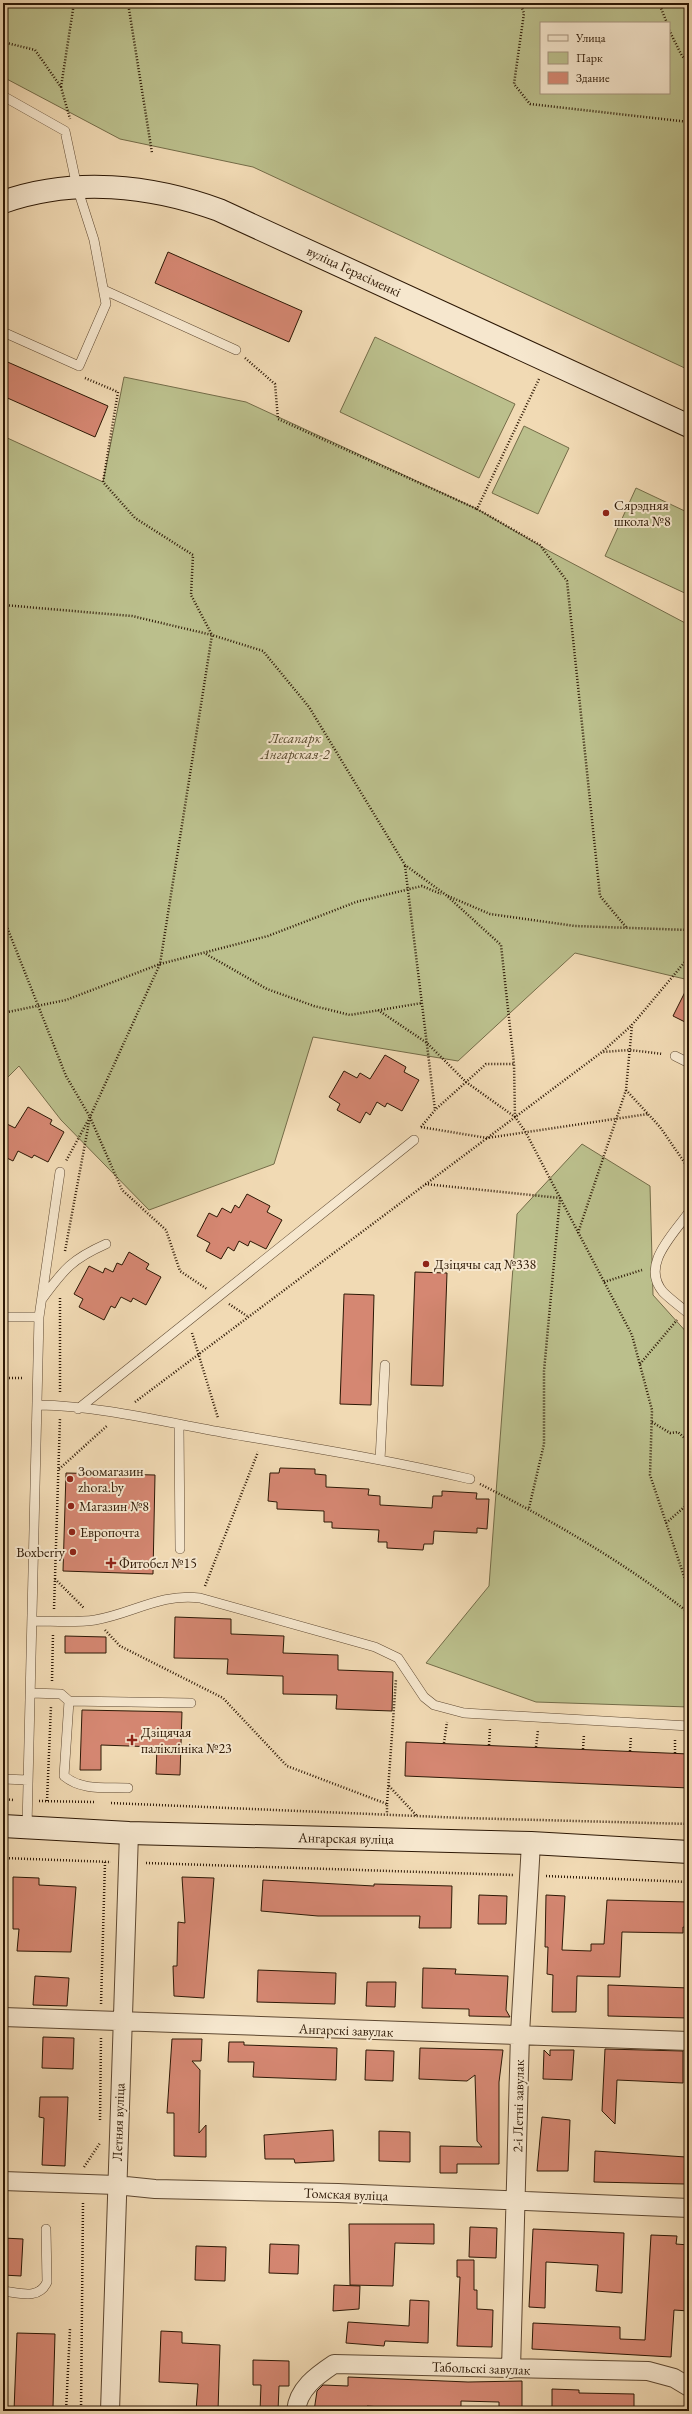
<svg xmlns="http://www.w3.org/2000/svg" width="692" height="2414" font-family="'EB Garamond',serif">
<rect width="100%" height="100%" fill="#f1dab4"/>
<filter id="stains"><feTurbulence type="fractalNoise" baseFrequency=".005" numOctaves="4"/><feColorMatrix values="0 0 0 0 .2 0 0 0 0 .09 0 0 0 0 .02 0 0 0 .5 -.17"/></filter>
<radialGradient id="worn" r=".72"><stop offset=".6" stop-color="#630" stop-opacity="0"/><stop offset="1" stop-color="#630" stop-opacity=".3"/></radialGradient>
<path fill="#bbbf8c" stroke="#746c48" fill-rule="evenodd" d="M3,3H689V370L253,167L120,139L3,77ZM541,23H669V93H541Z
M375,337L515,404L479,478L340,412Z
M124,377L246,402L477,509L549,551L689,625V980L575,953L458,1061L313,1037L274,1164L149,1210L61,1120L19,1066L3,1082V436L103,482Z
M524,426L569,448L538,514L492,493Z
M636,488L689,513V595L605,556Z
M582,1144L650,1186L653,1295L689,1335V1707L536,1702L426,1663L489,1586L517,1214Z"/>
<path fill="#d58772" stroke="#2d1805" d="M168,252L302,311L289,342L155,283Z
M3,360L108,406L95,437L3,396Z
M689,984V1024L673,1016Z
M385,1055L406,1067L404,1072L419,1080L402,1111L387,1103L385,1107L377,1102L370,1115L366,1112L360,1123L337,1110L340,1104L329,1097L344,1071L357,1078L360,1073L370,1079Z
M28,1107L52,1120L50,1124L64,1132L48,1162L34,1155L32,1158L18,1151L13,1161L3,1156V1122L15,1128Z
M247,1194L270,1206L267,1212L282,1220L266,1249L250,1241L248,1246L239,1241L234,1251L228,1247L221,1259L206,1251L210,1243L197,1236L209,1213L217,1217L222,1208L231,1213L235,1205L239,1208Z
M129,1252L149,1264L146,1269L161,1277L146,1305L133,1298L131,1302L121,1297L115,1308L111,1306L104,1320L79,1307L83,1299L74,1294L89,1266L103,1273L105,1268L113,1272L117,1263L122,1265Z
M415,1272L447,1273L443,1386L411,1385Z
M344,1294L374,1295L371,1405L340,1404Z
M280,1468L315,1469V1474L326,1475V1487L369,1489L368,1495L380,1496V1505L432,1508L433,1496H442V1491L477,1493L476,1499H489L487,1529L477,1528V1533L434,1531L433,1544H424L423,1550L387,1548V1542H378L379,1530L332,1528V1522H324V1511L277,1509V1502L268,1501L270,1473H279Z
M66,1473L155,1475L153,1574L63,1571Z
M175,1617L231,1619V1634L284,1636L283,1653L338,1655V1670L393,1672L392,1711L336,1709L337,1695L283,1694V1676L227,1674L228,1659L174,1658Z
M65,1636L106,1637V1653H65Z
M82,1710L182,1712L180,1775L156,1774L157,1747L101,1745V1770H80Z
M406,1742L689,1754V1788L405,1776Z
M13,1877L39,1878V1885L76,1887L71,1952L17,1951L19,1929H13Z
M182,1877L214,1878L204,1998L174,1996L173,1966H177L178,1922L185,1923Z
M263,1880L374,1886V1884L452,1886L451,1928H419L420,1916H318L261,1911Z
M479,1895L507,1896L506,1924H478Z
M546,1895L565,1896L562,1950L591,1951V1944H604L607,1900L689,1902V1928L683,1927V1933L622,1932L620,1977L577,1976L576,2012H552L553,1975L547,1974L548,1947H545Z
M423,1968L456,1969L455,1974L508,1976L506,2010L510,2017L469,2016V2009L422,2008Z
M258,1970L336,1973L335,2004L257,2002Z
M35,1976L69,1978L67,2006L33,2005Z
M367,1982H396L395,2007L366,2006Z
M608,1985L689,1988L688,2018L608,2016Z
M43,2037L74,2038L73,2069L42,2068Z
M172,2039H202L201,2061H192L200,2070L199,2133L206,2125V2157L174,2156V2113H167Z
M229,2042H244V2045L337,2048L336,2080L253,2077L254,2062H228Z
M420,2048L503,2050L499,2082V2164H457V2173H440V2146L482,2147L477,2141L475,2075L467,2081L419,2079Z
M605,2049L683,2051V2083L617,2080L615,2124L602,2111Z
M366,2050L394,2051L393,2081L365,2080Z
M544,2050L550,2056V2050H574L572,2080L543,2079Z
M40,2097H68L65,2166L42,2165L44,2118L39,2117Z
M542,2117L570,2120L568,2171H537Z
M333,2130L334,2161L295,2163L294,2159H265L264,2135Z
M379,2131L410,2132V2162L379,2161Z
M595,2151L686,2157L685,2184L594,2182Z
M349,2224H434V2244L395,2243L393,2286L350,2285Z
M470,2227L497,2228L496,2258L469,2257Z
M533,2229L624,2233L622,2293L596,2291L598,2265L546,2262L545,2308L529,2307Z
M651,2235L677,2236L676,2244L689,2245V2311L674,2310L671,2357L532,2349L533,2323L620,2327V2339L645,2340Z
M3,2238L23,2239L21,2276L3,2275Z
M270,2244L299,2245L298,2274L269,2273Z
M196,2246L226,2247L225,2281L195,2280Z
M457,2260H474V2290H477V2309L493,2310L492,2347L457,2346L460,2277H457Z
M334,2285L360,2286L359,2309L333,2311Z
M410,2300L429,2301L428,2343L385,2341L384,2346L346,2343L348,2322L409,2326Z
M161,2331L182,2332V2343L220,2345L218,2411H196L198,2384L159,2382Z
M17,2333L55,2334L53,2407H36L35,2411H14Z
M253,2360L289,2361V2386H279L278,2411H260L261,2385H253Z
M348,2377L468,2382L522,2381V2411H499V2402L461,2401V2408L423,2407V2410L367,2406V2411H314L317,2391L323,2385L348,2386Z
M552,2389L579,2390V2393L634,2394V2411H552Z"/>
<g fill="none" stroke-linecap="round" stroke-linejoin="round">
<g stroke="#5e4831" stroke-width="10">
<path id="lane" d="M3,96L65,131L77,187L94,240L106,304L79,366L3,332
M104,290L236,350
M675,1056L689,1063
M689,1212C673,1235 640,1265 663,1292C671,1300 681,1307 689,1314
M42,1299C64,1269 72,1259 106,1244
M3,1317H39
M38,1405C101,1406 164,1422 226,1433C308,1447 389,1460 470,1479
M78,1409L414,1140
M179,1424L180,1549
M380,1460L385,1365
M33,1621C53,1621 76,1623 95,1620C132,1614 160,1593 200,1598L375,1647L398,1658L424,1697L434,1705L464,1713L689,1726
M31,1693L61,1694L69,1701L64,1776C82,1791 105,1787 128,1788
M69,1701L191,1703
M3,1779L28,1780
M27,1827L39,1317L60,1172
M3,2291C20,2293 39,2300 47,2282L46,2229"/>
</g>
<g stroke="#5e4831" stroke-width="20">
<path id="street" d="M3,2017L689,2041
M3,2181L116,2185L155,2189L338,2193L689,2208
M511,2369L520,2034L531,1843
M110,2411L129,1833
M296,2411C298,2389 316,2376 334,2364L648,2371L674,2378L689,2387"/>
</g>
<g stroke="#2d1805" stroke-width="24">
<path id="secondary" d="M3,202C74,177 150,185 219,210L689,426
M3,1826L129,1833L531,1843L689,1852"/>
</g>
<path stroke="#2d1805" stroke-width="2.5" stroke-dasharray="1 2" stroke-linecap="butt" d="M128,3L152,153
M520,3L524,13L514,84L530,104L689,122
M659,3L667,23
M669,30L682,56L689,63
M3,42L35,50L61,87L70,119
M61,87L74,3
M245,358L275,384L278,419L477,509
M539,379L477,509L540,545L567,581L600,896L626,927
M3,605L132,616L212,635L263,651L309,707L405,865L446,895L501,945L514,1064L515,1117
M405,866L435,1110
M448,896L490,914L575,926L689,930
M3,917L66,1076L90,1117L66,1161
M206,954L267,989L314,1006L350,1015L422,1003
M378,1010L427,1043L466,1082L515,1117L525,1131L632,1335L652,1410L650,1475L689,1591
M3,1013L66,1000L160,964L268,936L356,902L422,886L441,894
M603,1051L632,1025
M626,1090L660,1127L689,1169
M90,1117L122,1190L166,1230L180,1271L207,1289
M421,1127L487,1138L648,1114
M421,1127L435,1110L486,1064H514
M425,1184L560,1198L544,1371V1444L529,1508
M578,1233L626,1090L632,1025L689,957
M65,1251L90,1117L160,964L212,635L191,595L193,555L135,518L103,482L118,392L85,378
M604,1282L642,1270
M60,1298V1393
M229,1304L247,1316
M192,1333L218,1418
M640,1364L677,1320
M3,1378H24
M135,1402L602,1052L630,1050L663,1054
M652,1422L670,1433L678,1432L689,1442
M59,1469L108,1425
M480,1484C553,1521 625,1563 689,1613
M666,1523L689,1503
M55,1579L84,1608
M205,1586L258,1452
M54,1609L60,1418
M105,1630L120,1646L223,1698L287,1766L387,1804V1814
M52,1681L53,1634
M444,1743L447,1722
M489,1745L490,1728
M536,1747L538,1730
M583,1749L584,1734
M630,1751L631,1736
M675,1753V1738
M389,1786L417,1816
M3,1799L14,1800
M39,1801L94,1802
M47,1801L51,1706
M111,1803L464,1818L689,1824
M387,1804L396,1679
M3,1858L111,1862
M146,1863L513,1875
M546,1876L689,1882
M101,2004L105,1862
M100,2120L101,2037
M84,2167L100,2143
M66,2411L70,2329
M81,2411L83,2202"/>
<use href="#lane" stroke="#f6e7ce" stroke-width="9"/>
<use href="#street" stroke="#f6e7ce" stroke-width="18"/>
<use href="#secondary" stroke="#f6e7ce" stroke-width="22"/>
</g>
<g fill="#8f2418" stroke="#f6e7ce" stroke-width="1.5">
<circle cx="606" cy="513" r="4"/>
<circle cx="426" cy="1264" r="4"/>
<circle cx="70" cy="1479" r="4"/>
<circle cx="71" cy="1506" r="4"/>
<circle cx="72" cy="1532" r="4"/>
<circle cx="73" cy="1552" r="4"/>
<path d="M109 1557h4v4h4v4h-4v4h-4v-4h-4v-4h4z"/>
<path d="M130 1734h4v4h4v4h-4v4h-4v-4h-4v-4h4z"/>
</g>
<g text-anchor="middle" stroke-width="4" stroke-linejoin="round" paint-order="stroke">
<g font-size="14" fill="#2d1805" stroke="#f6e7ce">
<text transform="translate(354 271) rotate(25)" y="5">вуліца Герасіменкі</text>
<text transform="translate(346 1838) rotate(1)" y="5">Ангарская вуліца</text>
<text transform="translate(346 2030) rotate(2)" y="5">Ангарскі завулак</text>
<text transform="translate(518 2106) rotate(-89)" y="5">2-і Летні завулак</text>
<text transform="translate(118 2122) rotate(-88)" y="5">Летняя вуліца</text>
<text transform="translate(346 2194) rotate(2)" y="5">Томская вуліца</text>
<text transform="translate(481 2368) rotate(2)" y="5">Табольскі завулак</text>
</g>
<g font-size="14" fill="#2d1805" stroke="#f6e7ce" text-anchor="start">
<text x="614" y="510">Сярэдняя<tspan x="614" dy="16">школа №8</tspan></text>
<text x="434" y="1269">Дзіцячы сад №338</text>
<text x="78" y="1476">Зоомагазин<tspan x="78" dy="16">zhora.by</tspan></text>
<text x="79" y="1511">Магазин №8</text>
<text x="80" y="1537">Европочта</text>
<text x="65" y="1557" text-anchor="end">Boxberry</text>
<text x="119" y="1568">Фитобел №15</text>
<text x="141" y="1737">Дзіцячая<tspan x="141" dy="16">паліклініка №23</tspan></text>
</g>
<g font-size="14" font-style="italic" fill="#584a2e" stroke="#f6e7ce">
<text x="295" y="743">Лесапарк<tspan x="295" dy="16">Ангарская-2</tspan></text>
</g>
</g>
<rect width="692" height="2414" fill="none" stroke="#f1dab4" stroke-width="16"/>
<rect x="4" y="4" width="684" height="2406" fill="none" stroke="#2d1805" stroke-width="2"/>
<rect x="8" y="8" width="676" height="2398" fill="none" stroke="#2d1805"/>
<rect x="540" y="22" width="130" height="72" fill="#f6e7ce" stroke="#a6947e"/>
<rect x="548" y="35" width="20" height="6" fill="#f6e7ce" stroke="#a6947e"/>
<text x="576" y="42" font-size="12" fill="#2d1805">Улица</text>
<rect x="548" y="52" width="20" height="12" fill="#bbbf8c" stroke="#a6947e"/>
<text x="576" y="62" font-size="12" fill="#2d1805">Парк</text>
<rect x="548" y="72" width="20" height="12" fill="#d58772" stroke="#a6947e"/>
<text x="576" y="82" font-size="12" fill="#2d1805">Здание</text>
<rect width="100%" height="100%" filter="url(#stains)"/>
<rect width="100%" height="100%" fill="url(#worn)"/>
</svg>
